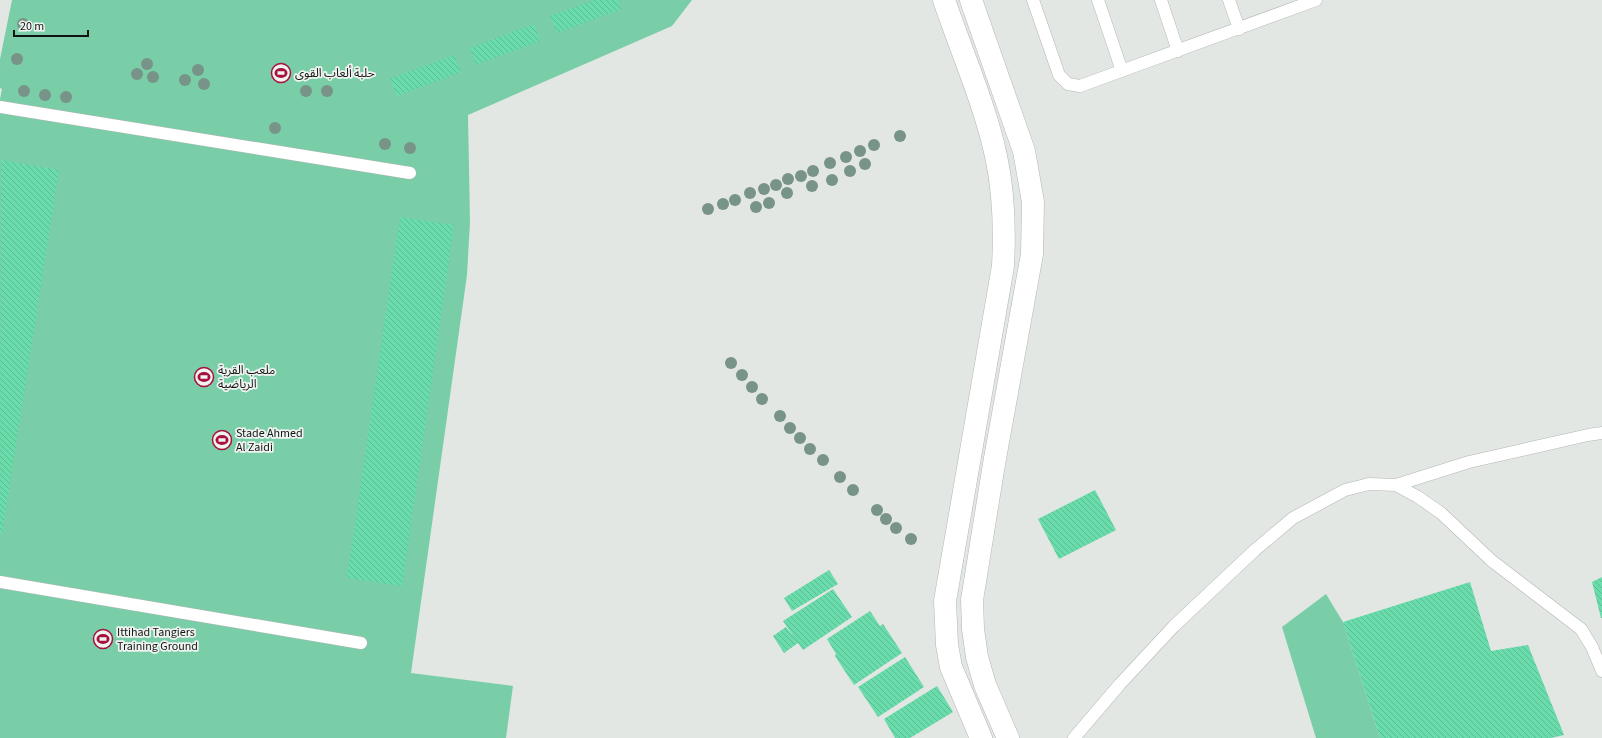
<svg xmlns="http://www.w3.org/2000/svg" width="1602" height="738" font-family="'Source Sans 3','Noto Sans Arabic',sans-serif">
<defs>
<pattern id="building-back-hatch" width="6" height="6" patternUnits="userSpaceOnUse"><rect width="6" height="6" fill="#6adbaa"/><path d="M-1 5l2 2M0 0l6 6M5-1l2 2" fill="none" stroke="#5bbb91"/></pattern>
</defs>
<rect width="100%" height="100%" fill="#e2e7e4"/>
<path fill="#79cea7" d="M12,0H692L672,26L468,115L470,222L467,275L411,673L513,686L506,738H0V99L2,89L0,88V59Z
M1326,594L1343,622L1380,738H1316L1282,627Z"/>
<path fill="url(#building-back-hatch)" d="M594,0H618L621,9L557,33L550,16Z
M534,24L540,41L476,65L470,48Z
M454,55L461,72L397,96L390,79Z
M1,160L59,170L2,534H0Z
M400,217L454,225L402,586L347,578Z
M1095,490L1116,530L1059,559L1038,519Z
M829,570L838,584L792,611L784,598Z
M1602,577V618H1601L1592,582Z
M1470,582L1491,651L1528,645L1564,735L1551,738H1380L1343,622Z
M833,589L852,617L803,650L798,643L784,653L773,636L786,627L794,637L783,621Z
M870,611L880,626L883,624L902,653L854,685L835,656L836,654L827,639Z
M905,657L924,687L878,717L858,687Z
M937,686L953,712L910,738H895L884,719Z"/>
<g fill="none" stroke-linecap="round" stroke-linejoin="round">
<g stroke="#b2b6b4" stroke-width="13">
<path id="service" d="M1033,0L1059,75L1068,84L1080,86L1316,0
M1098,0L1122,71
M1161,0L1178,51
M1229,0L1239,29
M0,107L410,173
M1396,485L1469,462L1588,435L1602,433
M0,582L361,643
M1074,738L1120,684L1174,626L1255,550L1293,518L1345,490L1369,484L1396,485L1418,497L1441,513L1492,561L1581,629L1592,647L1602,671"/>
</g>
<g stroke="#b2b6b4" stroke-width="23">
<path id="minor" d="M944,0C961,50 985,105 996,156C1004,193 1005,229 1003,266L945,601L947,645L951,667L981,738
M971,0L1024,151L1033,202L1032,254L994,464L972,600L973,629L977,657L985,685L1008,738"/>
</g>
<use href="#service" stroke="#fff" stroke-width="12"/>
<use href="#minor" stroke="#fff" stroke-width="22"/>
</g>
<g fill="#789488">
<circle cx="23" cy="24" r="6"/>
<circle cx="17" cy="59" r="6"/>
<circle cx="147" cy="64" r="6"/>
<circle cx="198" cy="70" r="6"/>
<circle cx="137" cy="74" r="6"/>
<circle cx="153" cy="77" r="6"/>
<circle cx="185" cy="80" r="6"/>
<circle cx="204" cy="84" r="6"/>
<circle cx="24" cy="91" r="6"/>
<circle cx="306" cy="91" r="6"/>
<circle cx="327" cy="91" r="6"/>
<circle cx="45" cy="95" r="6"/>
<circle cx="66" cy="97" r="6"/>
<circle cx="275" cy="128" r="6"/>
<circle cx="900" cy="136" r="6"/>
<circle cx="385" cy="144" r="6"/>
<circle cx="874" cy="145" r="6"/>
<circle cx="410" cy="148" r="6"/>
<circle cx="860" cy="151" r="6"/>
<circle cx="846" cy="157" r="6"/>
<circle cx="830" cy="163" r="6"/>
<circle cx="865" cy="164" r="6"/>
<circle cx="813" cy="171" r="6"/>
<circle cx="850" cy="171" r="6"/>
<circle cx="801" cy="176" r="6"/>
<circle cx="788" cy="179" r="6"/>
<circle cx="832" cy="180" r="6"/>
<circle cx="776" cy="185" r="6"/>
<circle cx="812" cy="186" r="6"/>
<circle cx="764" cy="189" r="6"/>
<circle cx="750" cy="193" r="6"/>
<circle cx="787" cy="193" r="6"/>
<circle cx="735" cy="200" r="6"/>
<circle cx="769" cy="203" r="6"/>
<circle cx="723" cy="204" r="6"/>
<circle cx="756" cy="207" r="6"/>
<circle cx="708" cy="209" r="6"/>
<circle cx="731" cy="363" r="6"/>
<circle cx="742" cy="375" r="6"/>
<circle cx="752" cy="387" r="6"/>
<circle cx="762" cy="399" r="6"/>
<circle cx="780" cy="416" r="6"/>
<circle cx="790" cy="428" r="6"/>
<circle cx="800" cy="438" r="6"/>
<circle cx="810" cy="449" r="6"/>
<circle cx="823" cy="460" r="6"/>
<circle cx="840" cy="477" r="6"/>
<circle cx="853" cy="490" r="6"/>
<circle cx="877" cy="510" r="6"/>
<circle cx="886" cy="519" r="6"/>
<circle cx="896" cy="528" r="6"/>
<circle cx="911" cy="539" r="6"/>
</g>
<defs>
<g id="stadium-ring" transform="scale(1)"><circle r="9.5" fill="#eff4f1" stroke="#a8103e" stroke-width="1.5"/><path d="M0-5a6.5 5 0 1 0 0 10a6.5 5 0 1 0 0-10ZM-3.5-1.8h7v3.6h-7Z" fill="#a8103e"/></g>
</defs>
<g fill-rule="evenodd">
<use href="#stadium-ring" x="281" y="73"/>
<use href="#stadium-ring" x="204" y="377"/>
<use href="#stadium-ring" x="222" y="440"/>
<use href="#stadium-ring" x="103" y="639"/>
</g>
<g text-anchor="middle" stroke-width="3.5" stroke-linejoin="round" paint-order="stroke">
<g font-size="12" fill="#121413" stroke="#eff4f1" text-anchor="start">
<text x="295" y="77">حلبة ألعاب القوى</text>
<text x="218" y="374">ملعب القرية<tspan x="218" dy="14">الرياضية</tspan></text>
<text x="236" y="437">Stade Ahmed<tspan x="236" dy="14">Al Zaidi</tspan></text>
<text x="117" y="636">Ittihad Tangiers<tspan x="117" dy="14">Training Ground</tspan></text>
</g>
</g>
<path d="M14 30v6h74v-6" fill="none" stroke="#121413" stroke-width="2"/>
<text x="20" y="30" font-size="12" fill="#121413" stroke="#eff4f1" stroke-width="3" paint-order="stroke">20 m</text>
</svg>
